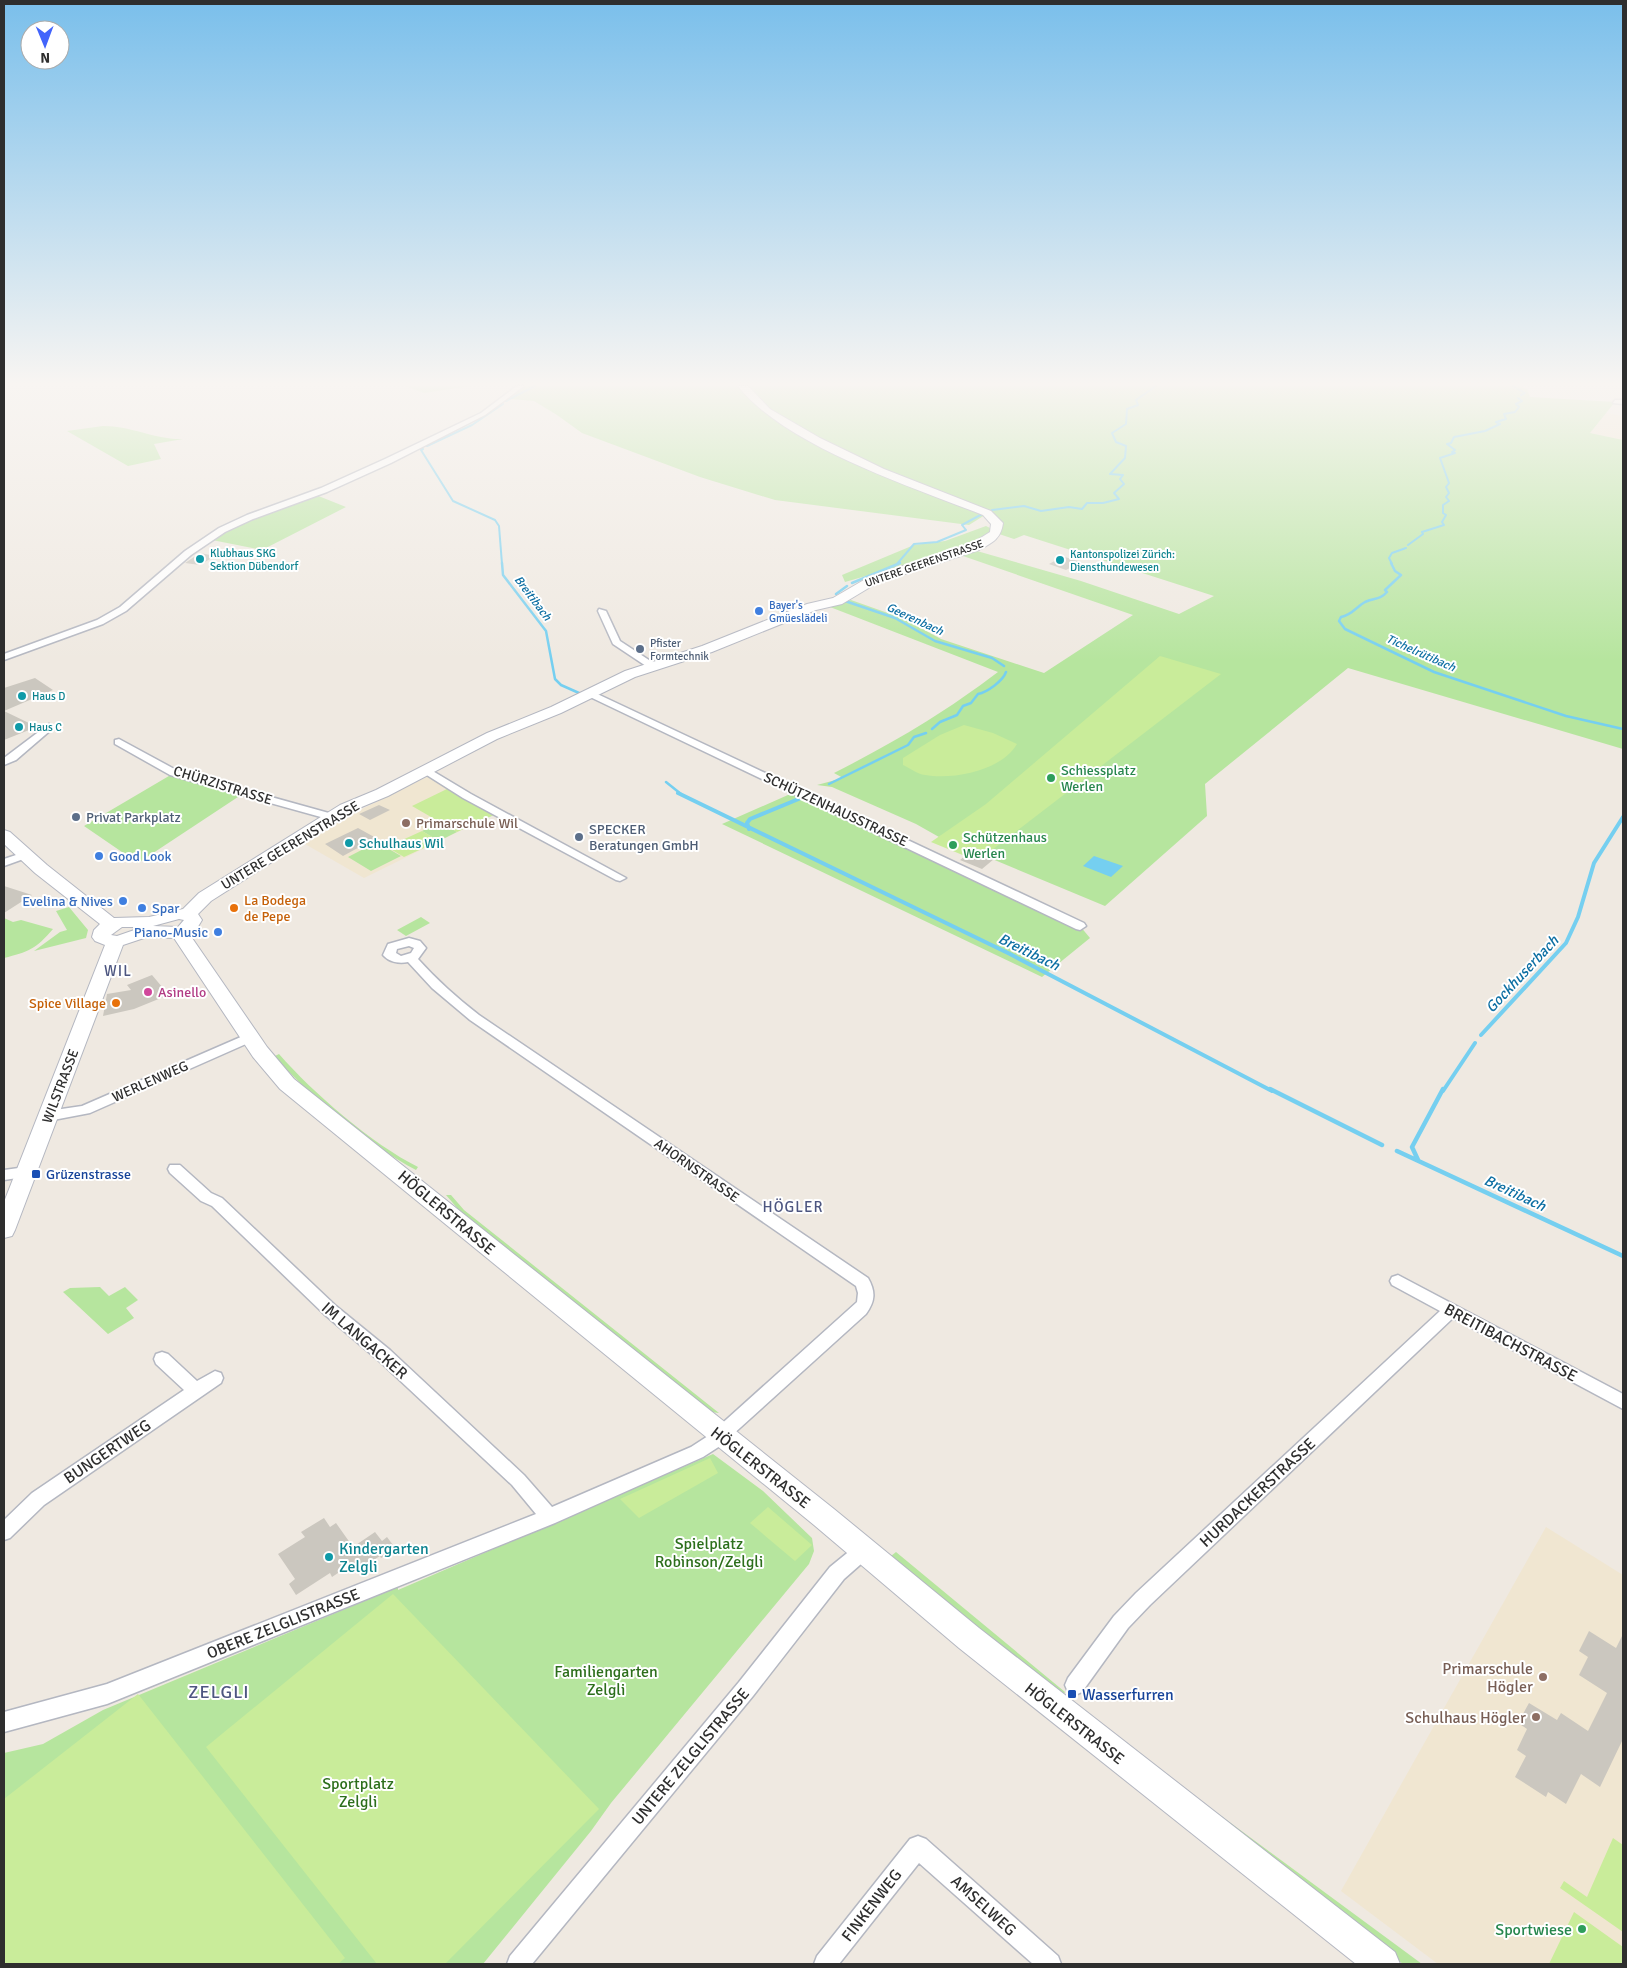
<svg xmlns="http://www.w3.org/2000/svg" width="1627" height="1968" font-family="Signika,sans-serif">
<rect width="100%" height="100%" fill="#efe9e1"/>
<path fill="#f0e6d1" d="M1606,413L1623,416V440L1590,433Z
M429,776L494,814L364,878L305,844L350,815Z
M1546,1527L1623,1575V1964H1438L1341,1891Z"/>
<path fill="#b6e59e" d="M405,386H471L424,393Z
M524,386H1518L1527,389L1530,397L1615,402L1590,433L1623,440V749L1348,668L1205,784L1207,816L1105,906L985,856L942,835L939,837L916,824L832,787L817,785L843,778L834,773C895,742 944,713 998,672L830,607L851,600L902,618L941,639L1044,673L1133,615L963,556L977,551L1081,581L1179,614L1214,596L1024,535L1014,539L996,533L960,549L845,582L842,575L914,545L945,541L986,526L994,530L991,520L985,515L969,525L775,500L700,477L582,433L557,415L534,401L511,399Z
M103,426C133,426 155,440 183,439L154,444L161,459L128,466L67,431Z
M316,495L346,507L262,550L212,540L247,520Z
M174,773L244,793L138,863L84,826Z
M797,791L1080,926L1090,938L1042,977L722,824Z
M440,822L457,832L439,841L422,831Z
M377,842L401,856L371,871L348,857Z
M69,907L88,930L86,938L34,951L60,932L67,930L56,911Z
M421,917L430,923L406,936L397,930Z
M4,918L13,922L21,920L53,929C36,949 28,952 4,958Z
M279,1054C313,1093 372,1144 418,1167L416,1170C370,1146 308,1096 275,1056Z
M446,1195H451L464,1210L719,1413L711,1412L458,1209Z
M100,1287L109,1296L125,1287L138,1300L126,1308L134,1318L108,1334L63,1292L70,1288Z
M713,1454L763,1491L812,1538L814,1551L809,1564L611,1803L591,1831L483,1964H4V1753L43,1744L103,1710L398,1587V1590Z
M896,1552L1065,1692L1061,1698L891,1556Z
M1144,1759L1422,1964H1403L1141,1762Z"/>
<path fill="#c9ec9a" d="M1160,656L1221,674L988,853L975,848L965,856L931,842L986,804Z
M964,725L993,733L1017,744C1001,771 953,780 925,775C917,774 910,768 903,765V758L940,735Z
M449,788L494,815L457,832L412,806Z
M422,831L439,841L404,857L387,847Z
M710,1458L718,1473L639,1518L620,1499Z
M768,1507L812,1545L795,1561L750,1523Z
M393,1594L599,1809L445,1964H377L206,1747Z
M138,1694L345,1958L338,1964H4V1799Z
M1613,1838L1623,1845V1932L1560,1888L1564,1881L1587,1897Z
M1574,1912L1623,1947V1964H1549Z"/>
<path fill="#75cff0" d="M1094,856L1123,866L1111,877L1083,866Z"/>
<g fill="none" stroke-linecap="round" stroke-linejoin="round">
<path stroke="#75cff0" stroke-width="2" d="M1513,386L1525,393L1521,395
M506,401L535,386
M427,446L472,425L503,404
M423,449L421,450L453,501L495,520L499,526L502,564
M992,510L1024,506L1041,511L1069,507L1082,509L1087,503H1103L1119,499L1114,493L1124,484L1120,479L1123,475L1110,474L1125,458L1126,446L1116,442L1112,433L1126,424L1127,409L1138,405L1136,400L1156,386
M1408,545L1423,534L1422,532L1444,525L1442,522L1446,515L1443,513V505L1449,501L1446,497L1449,493L1446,487L1449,483L1440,458L1455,453L1452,452L1455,450L1447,444L1451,443L1454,437L1485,431L1500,424L1496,422L1506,419L1504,414L1515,412L1519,407L1516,404L1522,401L1518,398
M897,564L914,544L937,542L966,530L962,525L984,513
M1392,564L1389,558L1392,553L1406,548"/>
<path stroke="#75cff0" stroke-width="2.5" d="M502,563L503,575L546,631L555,679L561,685L579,693
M1391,563L1395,571L1401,575L1385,590L1387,592C1380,600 1374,598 1365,602C1356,607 1352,615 1341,617L1339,621L1345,629L1434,672L1566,716L1623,729
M852,583L900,563
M836,594L847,586
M845,601L895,618L935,641L992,658L1004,666
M932,729L940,722L957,715L963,706L971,703L978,694C987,692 1003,681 1006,672
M666,782L681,794
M829,784L908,745L914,737L926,733"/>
<path stroke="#75cff0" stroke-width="4" d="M678,793L1010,954L1272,1091
M749,829L747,823L750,819L801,798
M1481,1035L1566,943L1578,917L1594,863L1623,817
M1443,1091L1475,1043"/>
<path stroke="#75cff0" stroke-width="4.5" d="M1270,1089L1382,1145
M1397,1151L1623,1256
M1418,1160L1412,1147L1443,1089"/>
</g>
<path fill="#cbc7bf" d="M200,553L215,556L200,565L185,563Z
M1062,557H1065L1081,562L1066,570L1049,564Z
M35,678L53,690L4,711V688Z
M4,711L31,724L29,730L4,740Z
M379,805L390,810L370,820L359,814Z
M358,828L376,838L343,856L325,844Z
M975,848L988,853L985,856L994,859L982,869L960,860Z
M4,886L32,895L4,913Z
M152,975L163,988L161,989L166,996L134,1009L103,1016L107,994L131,990L127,985Z
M324,1518L330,1527L336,1523L353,1547L375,1532L382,1541L387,1537L396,1549L381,1558L380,1556L351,1574L347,1567L332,1577L330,1573L296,1595L289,1584L295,1579L278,1554L305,1537L301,1532Z
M1589,1631L1616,1648L1623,1634V1739L1600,1787L1581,1774L1566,1804L1548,1792L1546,1797L1515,1777L1526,1756L1517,1750L1527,1729L1518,1723L1529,1703L1557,1720L1561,1713L1588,1731L1607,1693L1579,1675L1588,1657L1579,1651Z"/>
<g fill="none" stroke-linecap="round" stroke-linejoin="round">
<g stroke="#b4b7c1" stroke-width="3">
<path id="street" d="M517,386H524L485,415L391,463L327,492L253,519L225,532L191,555L126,611L103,624L4,660V654L97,620L120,607L185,551L219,528L247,515L321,488L385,459L481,413Z
M1615,400H1623V404L1613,403Z
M599,609L606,611L620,641L655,664V668H649L613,644L598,611Z
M591,691L1084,923L1086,926L1080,930L1076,929L588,696V692Z
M49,724L54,727L52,729L16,760L4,765V758Z
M119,739L178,771L336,815L337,817L332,820L328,819L170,775L115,744V740Z
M426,767L471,794L626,878L620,881L616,880L463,798L422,772V768Z
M25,852L29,853L31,855L29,857L4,866V859Z
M409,938L420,941L426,948L418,959C437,980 457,998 479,1015L868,1278C876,1292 875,1301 866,1314L720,1446L703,1457L555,1523L107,1704L4,1732V1712L107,1684L536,1514L512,1485L378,1360L324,1314L212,1206L201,1201L170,1173L168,1169L170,1165H180L211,1193L222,1198L336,1306L390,1350L524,1475L552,1507L691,1447L708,1436L857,1302L858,1293L856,1286L470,1020L432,988L408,962C399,964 389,962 383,955L388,944ZM409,946L414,948L411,953L401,956L396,953L397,949Z
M250,1033L255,1034L257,1037L255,1040L90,1113L48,1121L43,1119L41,1116L43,1113L48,1111L82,1106Z
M26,1167L31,1168L33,1172L31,1176L4,1180V1170Z
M1398,1275L1623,1394V1409L1453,1318L1150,1605L1128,1628L1082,1692L1075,1695L1068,1692L1065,1685L1068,1678L1114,1616L1136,1593L1440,1311L1392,1285L1390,1281L1392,1277Z
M162,1352L168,1354L197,1381L215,1371L221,1373L223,1378L221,1383L44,1505L10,1538L4,1540V1520L32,1493L184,1390L156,1364L154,1359L156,1354Z
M863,1543L869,1545L872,1551L869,1557L844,1579L753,1696L532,1964H507L510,1956L739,1682L830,1567L857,1545Z
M918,1836L926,1839L1058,1956L1061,1964H1033L919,1863L839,1964H814L817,1956L910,1839Z"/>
</g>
<g stroke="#b4b7c1" stroke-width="2">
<path id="secondary" d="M738,386H748L770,409L820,438L884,469L991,511L1003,523C1001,539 992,543 979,550L877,583L842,604L816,610L712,652L635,677L561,713L497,739L388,796L352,811L211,901L198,914L202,920L196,930L190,935L267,1047L294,1079L834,1509L979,1628L1395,1952L1400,1964H1356L959,1648L814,1525L280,1089L253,1057L174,938L147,937L123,945L15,1230L12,1236L4,1238V1202L105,945L95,941L92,937L94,930L100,924L35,873L4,844V830L10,832L47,865L114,918L149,917L183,909L199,893L340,805L376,790L487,733L551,707L625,671L702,646L807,604L833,598L869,577L971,544L990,532L991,524L983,515C912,487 785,446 738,386ZM179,919L184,920L178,927L153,926ZM122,927H143L117,936L111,935Z"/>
</g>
<use href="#street" fill="#fff" fill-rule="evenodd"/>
<use href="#secondary" fill="#fff" fill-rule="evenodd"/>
</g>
<linearGradient id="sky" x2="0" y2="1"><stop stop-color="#7abfeb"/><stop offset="0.58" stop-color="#f8f5f2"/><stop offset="1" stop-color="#f8f5f2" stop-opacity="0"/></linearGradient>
<rect width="1627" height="661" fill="url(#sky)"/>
<g fill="#0f9aa8" stroke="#fff" stroke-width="2">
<circle cx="200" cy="559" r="5"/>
<circle cx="1060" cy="560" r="5"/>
<circle cx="22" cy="696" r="5"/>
<circle cx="19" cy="727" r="5"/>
<circle cx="349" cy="843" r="5"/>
<circle cx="329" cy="1557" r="5"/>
</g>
<g fill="#3f7fe0" stroke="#fff" stroke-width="2">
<circle cx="759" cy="611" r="5"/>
<circle cx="99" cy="856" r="5"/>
<circle cx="123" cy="901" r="5"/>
<circle cx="142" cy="908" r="5"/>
<circle cx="218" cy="932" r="5"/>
</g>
<g fill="#5c6f8a" stroke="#fff" stroke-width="2">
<circle cx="640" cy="649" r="5"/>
<circle cx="76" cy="817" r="5"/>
<circle cx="579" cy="837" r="5"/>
</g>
<g fill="#2e9e5b" stroke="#fff" stroke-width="2">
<circle cx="1051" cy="778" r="5"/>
<circle cx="953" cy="845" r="5"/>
<circle cx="1582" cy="1929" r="5"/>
</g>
<g fill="#8d6e63" stroke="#fff" stroke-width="2">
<circle cx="406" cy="823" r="5"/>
<circle cx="1543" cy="1677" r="5"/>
<circle cx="1536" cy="1717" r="5"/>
</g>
<g fill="#e8710a" stroke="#fff" stroke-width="2">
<circle cx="234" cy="908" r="5"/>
<circle cx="116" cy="1003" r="5"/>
</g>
<circle fill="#d1479c" stroke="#fff" stroke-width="2" cx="148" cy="992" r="5"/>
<g fill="#1a4fb4" stroke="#fff" stroke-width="2">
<rect x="31" y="1169" width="10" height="10" rx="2.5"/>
<rect x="1067" y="1689" width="10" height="10" rx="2.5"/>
</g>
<g text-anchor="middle" stroke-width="4" stroke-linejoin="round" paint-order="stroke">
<g font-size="11" fill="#0d838f" stroke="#fff" text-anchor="start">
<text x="210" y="557">Klubhaus SKG<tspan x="210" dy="13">Sektion Dübendorf</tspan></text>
<text x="1070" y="558">Kantonspolizei Zürich:<tspan x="1070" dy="13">Diensthundewesen</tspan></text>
<text x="32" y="700">Haus D</text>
<text x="29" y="731">Haus C</text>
</g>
<g font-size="11" fill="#2e2e2e" stroke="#fff">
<text transform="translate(924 563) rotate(-19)" y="4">UNTERE GEERENSTRASSE</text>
</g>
<g font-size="11" fill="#366cbe" stroke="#fff" text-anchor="start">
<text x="769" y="609">Bayer's<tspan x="769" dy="13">Gmüeslädeli</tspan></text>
</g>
<g font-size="11" fill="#4e5e75" stroke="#fff" text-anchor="start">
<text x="650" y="647">Pfister<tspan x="650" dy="13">Formtechnik</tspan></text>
</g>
<g font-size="12" font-style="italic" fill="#0d6fa3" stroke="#fff">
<text transform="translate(533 598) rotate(53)" y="4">Breitibach</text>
<text transform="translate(915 619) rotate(25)" y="4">Geerenbach</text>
<text transform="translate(1421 653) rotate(24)" y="4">Tichelrütibach</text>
</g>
<g font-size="14" fill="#27864d" stroke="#fff" text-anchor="start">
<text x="1061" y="775">Schiessplatz<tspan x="1061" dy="16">Werlen</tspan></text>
<text x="963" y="842">Schützenhaus<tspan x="963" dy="16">Werlen</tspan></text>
</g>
<g font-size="14" fill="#2e2e2e" stroke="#fff">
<text transform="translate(223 785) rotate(17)" y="5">CHÜRZISTRASSE</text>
<text transform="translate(836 809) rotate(25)" y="5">SCHÜTZENHAUSSTRASSE</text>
<text transform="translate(290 845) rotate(-31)" y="5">UNTERE GEERENSTRASSE</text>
<text transform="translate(150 1081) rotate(-24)" y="5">WERLENWEG</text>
<text transform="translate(60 1086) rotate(-69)" y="5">WILSTRASSE</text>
<text transform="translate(697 1170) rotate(35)" y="5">AHORNSTRASSE</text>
</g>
<g font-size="14" fill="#4e5e75" stroke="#fff" text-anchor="start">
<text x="86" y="822">Privat Parkplatz</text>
<text x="589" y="834">SPECKER<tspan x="589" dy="16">Beratungen GmbH</tspan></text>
</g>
<g font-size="14" fill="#785e54" stroke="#fff" text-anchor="start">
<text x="416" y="828">Primarschule Wil</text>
</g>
<g font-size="14" fill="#0d838f" stroke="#fff" text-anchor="start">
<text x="359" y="848">Schulhaus Wil</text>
</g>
<g font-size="14" fill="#366cbe" stroke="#fff" text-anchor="start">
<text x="109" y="861">Good Look</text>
<text x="113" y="906" text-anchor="end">Evelina &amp; Nives</text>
<text x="152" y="913">Spar</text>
<text x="208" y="937" text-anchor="end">Piano-Music</text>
</g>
<g font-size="14" fill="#c56008" stroke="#fff" text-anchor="start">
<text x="244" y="905">La Bodega<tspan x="244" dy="16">de Pepe</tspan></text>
<text x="106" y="1008" text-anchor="end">Spice Village</text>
</g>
<g font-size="14" fill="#b23c85" stroke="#fff" text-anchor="start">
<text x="158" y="997">Asinello</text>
</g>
<g font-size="14" fill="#164399" stroke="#fff" text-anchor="start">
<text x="46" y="1179">Grüzenstrasse</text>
</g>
<g font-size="15" font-style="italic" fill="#0d6fa3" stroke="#fff">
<text transform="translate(1029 952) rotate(26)" y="5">Breitibach</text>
<text transform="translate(1522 974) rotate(-47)" y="5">Gockhuserbach</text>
<text transform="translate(1515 1193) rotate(25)" y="5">Breitibach</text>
</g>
<g font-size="15" letter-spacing="1" fill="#4d5680" stroke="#fff">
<text x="118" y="976">WIL</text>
<text x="793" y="1212">HÖGLER</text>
</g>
<g font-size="16" fill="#2e2e2e" stroke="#fff">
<text transform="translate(447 1212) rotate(40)" y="6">HÖGLERSTRASSE</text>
<text transform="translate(365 1340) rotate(41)" y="6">IM LANGACKER</text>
<text transform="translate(1511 1342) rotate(28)" y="6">BREITIBACHSTRASSE</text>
<text transform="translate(107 1451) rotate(-34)" y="6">BUNGERTWEG</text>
<text transform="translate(761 1467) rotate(38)" y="6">HÖGLERSTRASSE</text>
<text transform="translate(1257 1492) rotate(-43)" y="6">HURDACKERSTRASSE</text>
<text transform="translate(283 1623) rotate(-22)" y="6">OBERE ZELGLISTRASSE</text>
<text transform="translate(1075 1723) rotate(38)" y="6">HÖGLERSTRASSE</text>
<text transform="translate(690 1756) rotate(-50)" y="6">UNTERE ZELGLISTRASSE</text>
<text transform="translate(871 1905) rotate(-52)" y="6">FINKENWEG</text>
<text transform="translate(984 1905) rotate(42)" y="6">AMSELWEG</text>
</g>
<g font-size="16" fill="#2c6e1b" stroke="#fff">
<text x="709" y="1549">Spielplatz<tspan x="709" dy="18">Robinson/Zelgli</tspan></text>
<text x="606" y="1677">Familiengarten<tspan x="606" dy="18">Zelgli</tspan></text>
<text x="358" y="1789">Sportplatz<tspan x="358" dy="18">Zelgli</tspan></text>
</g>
<g font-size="16" fill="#0d838f" stroke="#fff" text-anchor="start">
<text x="339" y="1554">Kindergarten<tspan x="339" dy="18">Zelgli</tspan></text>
</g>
<g font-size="16" fill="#785e54" stroke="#fff" text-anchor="end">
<text x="1533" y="1674">Primarschule<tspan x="1533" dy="18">Högler</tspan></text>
<text x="1526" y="1723">Schulhaus Högler</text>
</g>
<g font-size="16" fill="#164399" stroke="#fff" text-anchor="start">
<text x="1082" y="1700">Wasserfurren</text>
</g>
<g font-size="16" fill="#27864d" stroke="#fff" text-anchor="end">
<text x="1572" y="1935">Sportwiese</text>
</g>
<g font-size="18" letter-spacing="1" fill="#4d5680" stroke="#fff">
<text x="219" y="1698">ZELGLI</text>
</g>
</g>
<rect width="1627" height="1968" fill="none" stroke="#2e2e2e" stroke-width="10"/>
<g transform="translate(45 45) rotate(179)"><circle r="24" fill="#ffffff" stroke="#ababab"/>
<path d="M0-4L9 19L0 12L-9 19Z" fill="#4264fb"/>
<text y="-8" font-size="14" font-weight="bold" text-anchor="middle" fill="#2e2e2e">N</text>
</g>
</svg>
